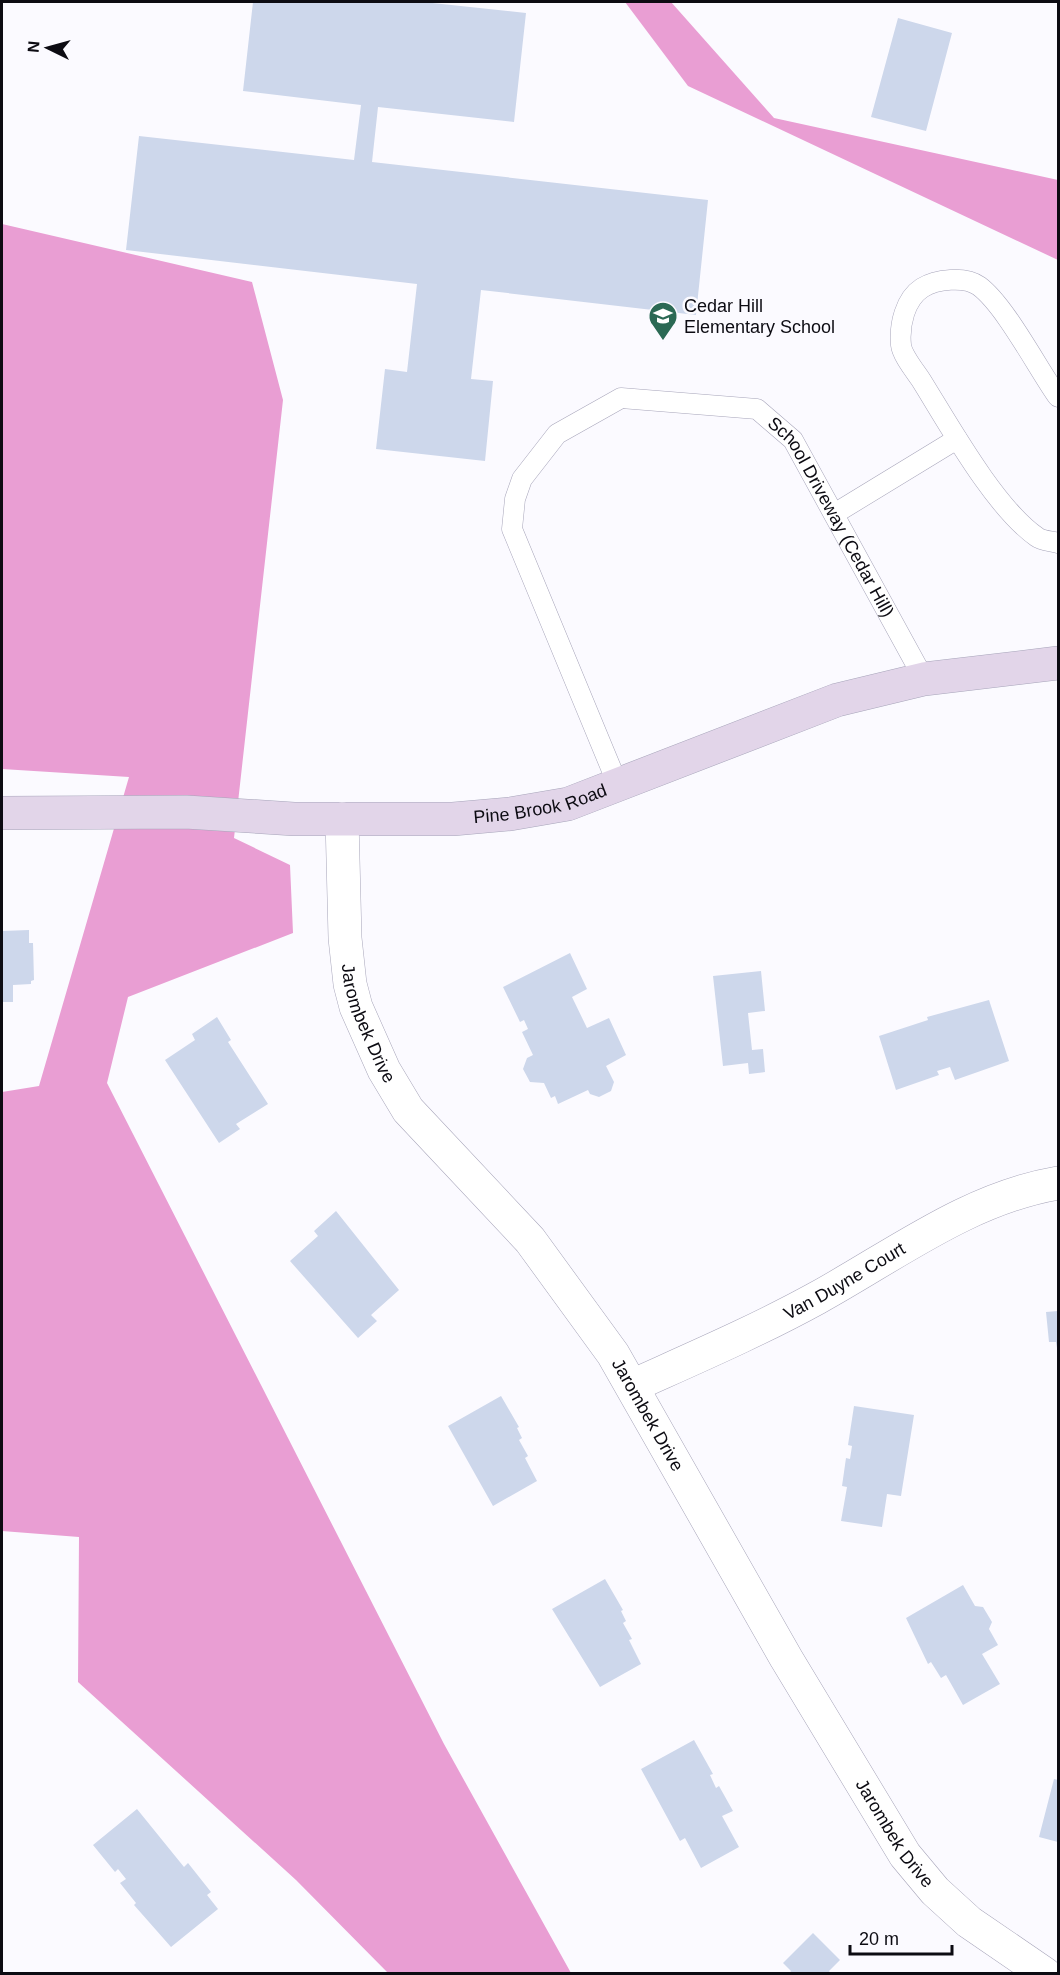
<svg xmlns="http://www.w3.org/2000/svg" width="1060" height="1975" font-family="Arial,sans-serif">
<rect width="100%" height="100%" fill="#fbfaff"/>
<path fill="#e99ed3" d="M625,2H671L774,118L1058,180V260L688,86Z
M2,224L252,282L283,400L234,838L290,865L293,933L128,997L107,1083L444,1744L571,1973H388L296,1880L78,1682L79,1537L2,1531V1092L39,1086L129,777L2,769Z"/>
<path fill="#cdd7eb" d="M253,2H423L526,13L514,122L378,107L372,162L708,200L696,315L481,290L471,379L493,381L485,461L376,449L385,369L407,372L417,284L126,250L139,136L354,160L361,105L243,91Z
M898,18L952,33L926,131L871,117Z
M29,930V943H33L34,980L31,981V984L13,985V1002H2V931Z
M570,953L587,989L572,997L587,1028L609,1018L626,1055L606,1066L614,1082L611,1091L599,1097L590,1094L588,1090L558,1104L555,1096L551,1098L544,1083L530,1082L523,1069L527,1058L533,1055L522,1032L528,1029L524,1020L520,1022L503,987Z
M761,971L765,1011L748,1013L752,1050L763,1049L765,1072L749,1074L748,1063L723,1066L713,976Z
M989,1000L1009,1061L955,1080L950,1067L937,1071L939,1075L896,1090L879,1036L928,1020L927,1017Z
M217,1017L231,1040L228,1042L268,1104L236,1124L240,1129L219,1143L165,1060L195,1040L192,1034Z
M336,1211L399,1290L371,1315L377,1321L358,1338L290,1261L318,1236L314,1231Z
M1058,1311V1348H1057L1056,1342H1049L1046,1312Z
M501,1396L519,1427L517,1428L522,1438L519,1440L528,1456L525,1458L537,1481L493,1506L448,1426Z
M854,1406L914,1415L901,1496L887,1494L882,1527L841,1521L847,1487L842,1486L846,1458L850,1459L852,1446L848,1445Z
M605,1579L623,1610L621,1611L626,1621L623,1623L632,1639L629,1640L641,1664L600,1687L552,1609Z
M963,1585L975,1606L983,1607L992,1622L989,1629L998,1645L982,1654L1000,1684L963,1705L946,1675L941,1678L931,1662L928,1664L906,1618Z
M694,1740L713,1774L710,1775L716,1788L719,1786L733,1811L722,1816L739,1847L701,1868L685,1838L680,1841L641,1769Z
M1054,1779L1058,1780V1842L1039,1837Z
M137,1809L184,1867L188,1863L211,1892L207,1895L218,1909L171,1947L134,1905L136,1903L120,1883L126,1879L118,1869L115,1872L93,1845Z
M813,1933L840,1960L829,1971L831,1974H789L791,1971L783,1963Z"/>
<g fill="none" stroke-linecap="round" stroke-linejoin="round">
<g stroke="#a7a5ba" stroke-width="21">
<g id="lane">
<path d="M1058,397C1038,369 1005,305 979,286C965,276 936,279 922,288C905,299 899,325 901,345C902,355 915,371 921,380C949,425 995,508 1037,537C1042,541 1052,541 1058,543"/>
<path d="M834,514L957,439"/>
<path id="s1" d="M618,785L512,529L515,499L522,479L557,434L621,398L757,409L793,440L924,679"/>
</g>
</g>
<g stroke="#a7a5ba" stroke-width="34">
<g id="street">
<path id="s2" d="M342,819L345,938L350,984L356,1007L384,1070L408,1110L530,1240L613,1354L786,1658L905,1855L935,1891L969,1922L1045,1974"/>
<path id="s3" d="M632,1386C694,1358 757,1331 817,1298C895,1255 969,1198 1058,1183"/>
</g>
</g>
<g stroke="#a7a5ba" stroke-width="34">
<g id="secondary">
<path id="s4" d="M2,813L186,812L294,819H453L510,814L568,804L837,700L924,679L1058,663"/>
</g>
</g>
<use href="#lane" stroke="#fff" stroke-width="20"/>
<use href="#street" stroke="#fff" stroke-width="33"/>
<use href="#secondary" stroke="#e2d5e9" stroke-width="33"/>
</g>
<defs>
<g id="school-pin" transform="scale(1.5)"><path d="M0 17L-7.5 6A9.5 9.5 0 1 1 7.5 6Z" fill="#2b6954" stroke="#fbfaff"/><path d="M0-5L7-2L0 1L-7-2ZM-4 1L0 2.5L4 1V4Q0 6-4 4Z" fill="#fff"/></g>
</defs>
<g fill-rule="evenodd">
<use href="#school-pin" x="663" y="316"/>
</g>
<g text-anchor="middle" stroke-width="5" stroke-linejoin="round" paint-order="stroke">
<g font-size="18" fill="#0c0b12" stroke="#fbfaff" text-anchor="start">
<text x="684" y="312">Cedar Hill<tspan x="684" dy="21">Elementary School</tspan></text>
</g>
<g font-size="18" fill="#0c0b12" stroke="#fbfaff">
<text dy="6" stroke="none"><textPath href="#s1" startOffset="728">School Driveway (Cedar Hill)</textPath></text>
<text dy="6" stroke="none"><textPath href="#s4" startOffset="540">Pine Brook Road</textPath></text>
<text dy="6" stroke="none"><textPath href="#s2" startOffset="208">Jarombek Drive</textPath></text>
<text dy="6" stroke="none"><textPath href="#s3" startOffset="237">Van Duyne Court</textPath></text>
<text dy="6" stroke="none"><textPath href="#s2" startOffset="694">Jarombek Drive</textPath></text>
<text dy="6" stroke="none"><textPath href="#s2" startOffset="1180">Jarombek Drive</textPath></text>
</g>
</g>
<rect width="1060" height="1975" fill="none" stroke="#0c0b12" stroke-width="6"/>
<g transform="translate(48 48) rotate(275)" stroke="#fbfaff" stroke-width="4.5" paint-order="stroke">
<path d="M0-4.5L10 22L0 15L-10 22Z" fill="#0c0b12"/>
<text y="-9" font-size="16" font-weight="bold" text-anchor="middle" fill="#0c0b12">N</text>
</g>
<path d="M850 1945v9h102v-9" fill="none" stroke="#0c0b12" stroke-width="3"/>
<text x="859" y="1945" font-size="18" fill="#0c0b12" stroke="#fbfaff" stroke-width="4.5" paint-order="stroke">20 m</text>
</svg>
